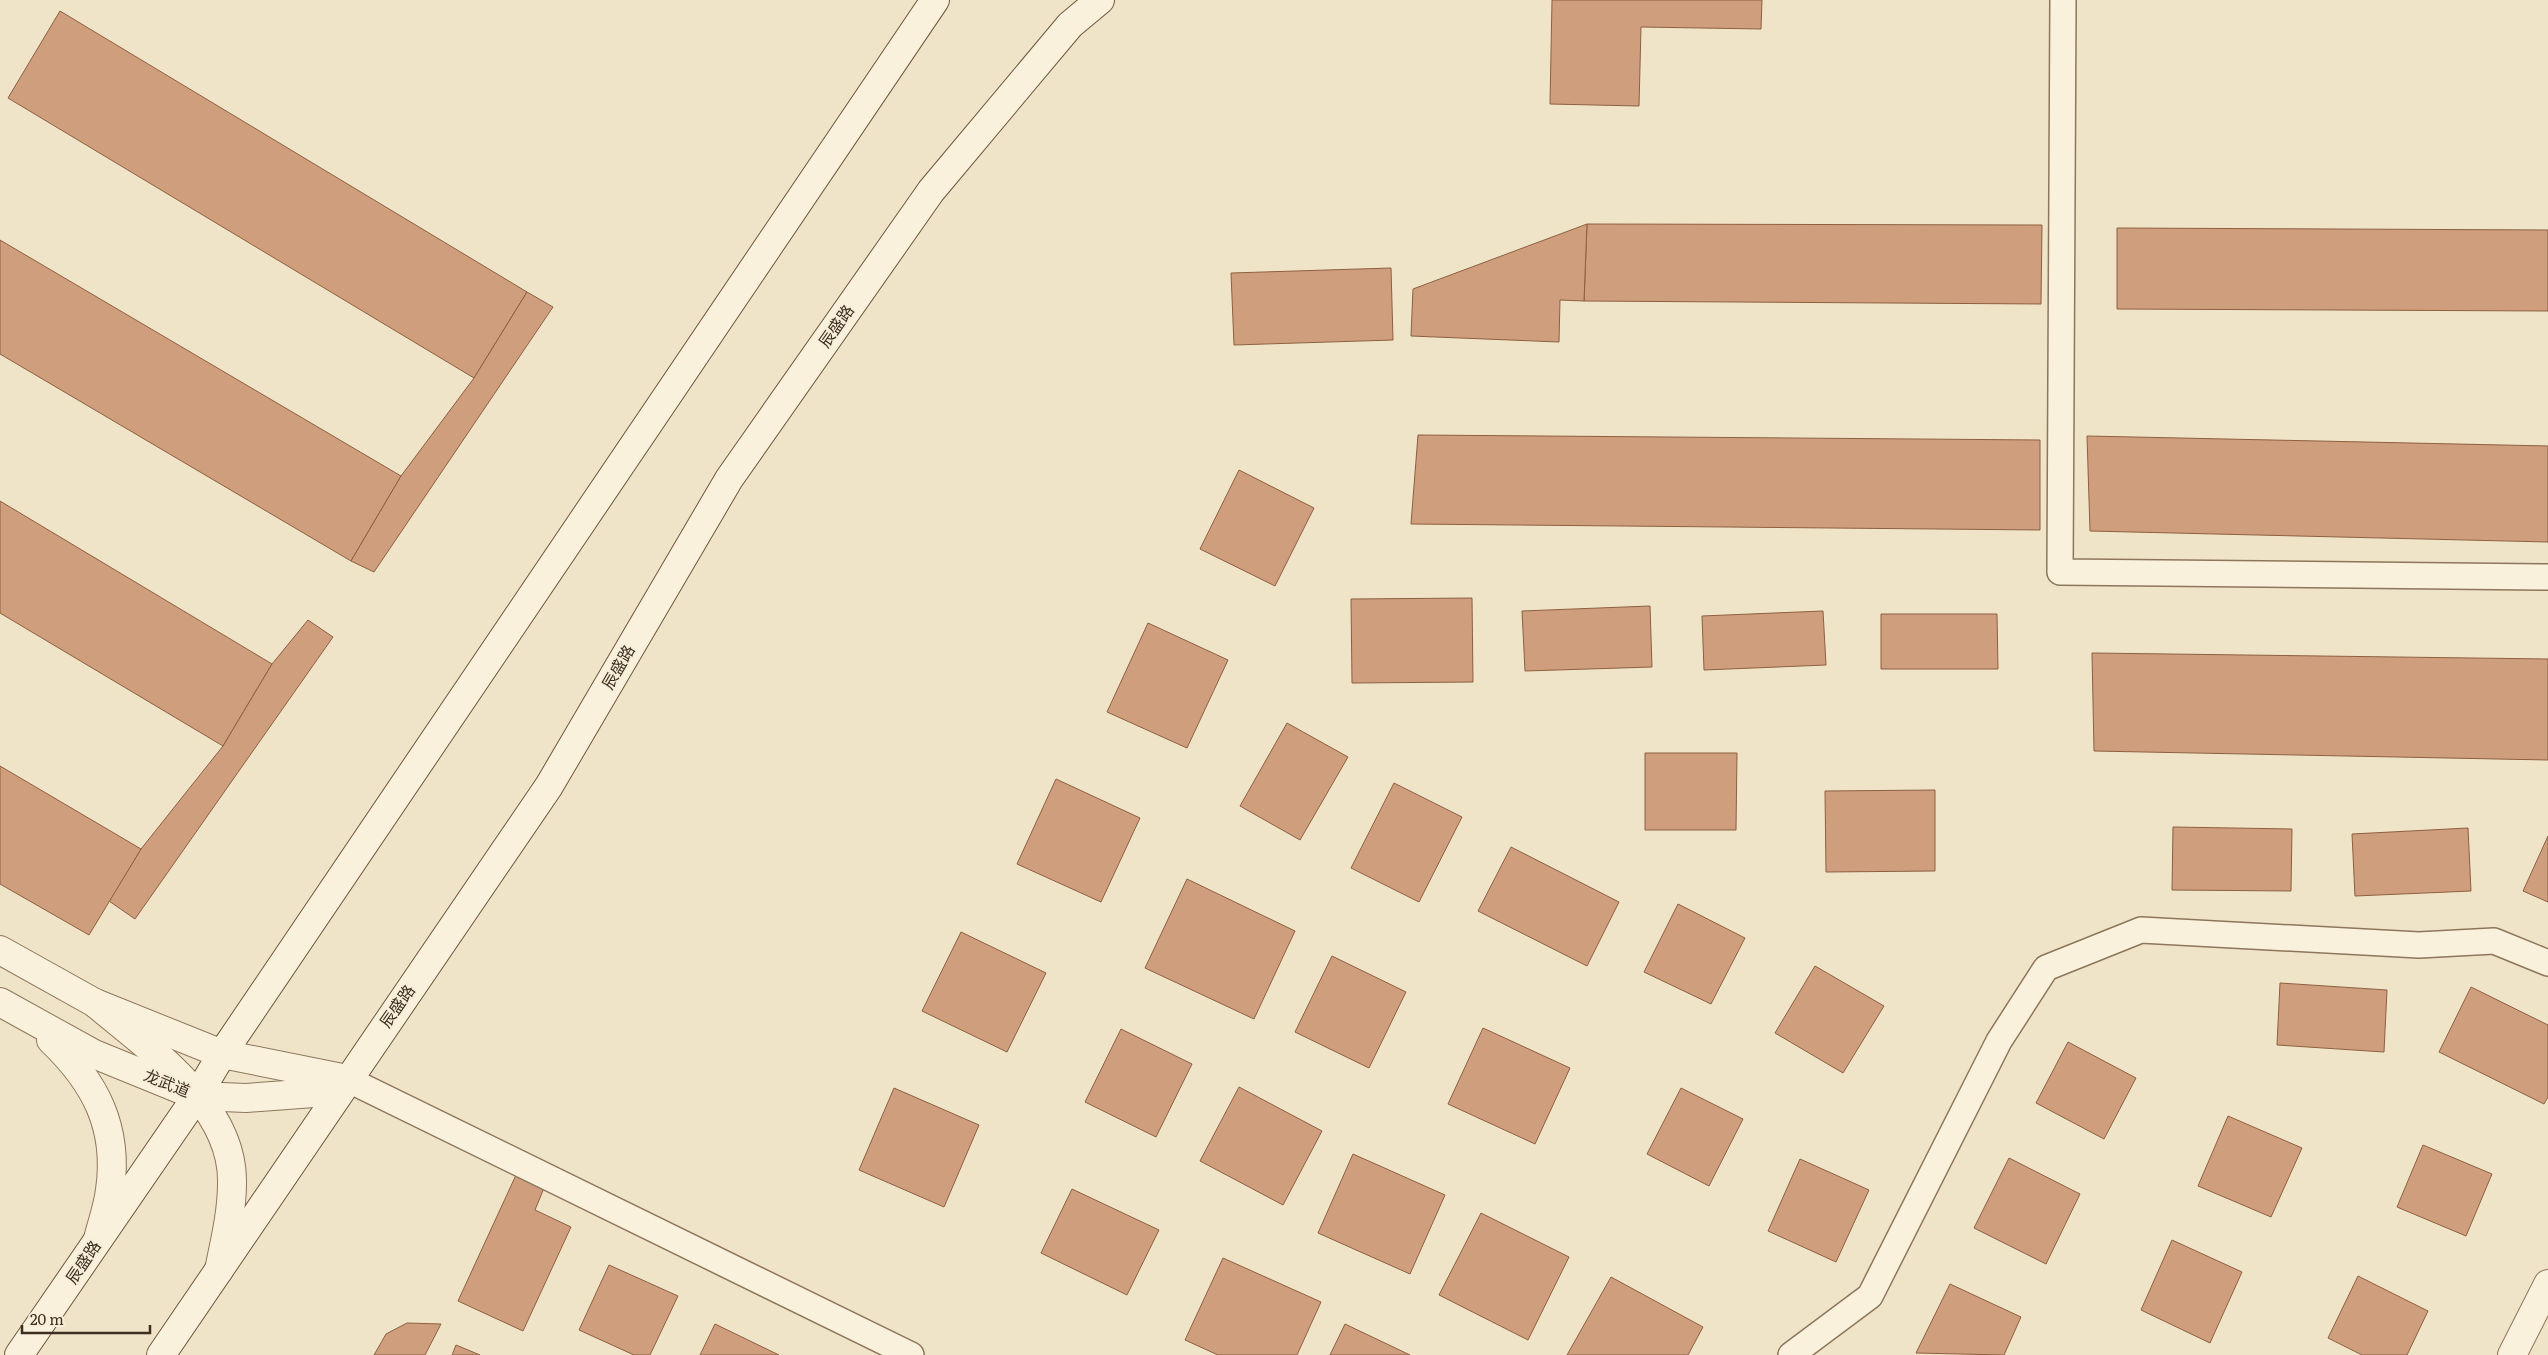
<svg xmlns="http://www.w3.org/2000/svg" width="2548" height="1355" viewBox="0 0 2548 1355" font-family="Literata,'Noto Sans SC',serif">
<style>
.building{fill:#cf9f7d;stroke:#8d5f41}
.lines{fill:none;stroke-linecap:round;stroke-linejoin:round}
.service-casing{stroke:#8d765c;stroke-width:28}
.minor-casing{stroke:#8d765c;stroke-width:30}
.tertiary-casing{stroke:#8d765c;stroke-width:30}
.secondary-casing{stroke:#6f573f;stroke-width:30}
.service{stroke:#faf1dc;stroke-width:25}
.minor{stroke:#faf1dc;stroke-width:28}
.tertiary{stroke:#faf1dc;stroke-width:28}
.secondary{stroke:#faf1dc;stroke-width:28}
.labels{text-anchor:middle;stroke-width:4;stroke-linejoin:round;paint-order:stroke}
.street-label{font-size:16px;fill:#3d2e20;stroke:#f7eed8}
</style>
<rect width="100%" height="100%" fill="#f0e4c8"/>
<g class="building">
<path d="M1552,0h210l-1,29 -120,-2 -2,79 -89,-2z"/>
<path d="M60,11l467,281 -53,86 -466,-280z"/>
<path d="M1587,224l455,1 -1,79 -457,-3z"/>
<path d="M1587,224l-3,77 -24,-1 -1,42 -148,-6 2,-47z"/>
<path d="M2117,228l431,2v81l-431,-2z"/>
<path d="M0,240l401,236 -50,85 -351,-207z"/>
<path d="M1391,268l2,72 -159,5 -3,-72z"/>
<path d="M527,292l26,15 -179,265 -23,-11 50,-85 73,-98z"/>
<path d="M1418,435l622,5v90l-629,-6z"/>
<path d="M2087,436l461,10v96l-458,-11z"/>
<path d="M1239,470l75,38 -39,78 -75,-37z"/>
<path d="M0,501l272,163 -49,82 -223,-133z"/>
<path d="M1472,598l1,84 -121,1 -1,-84z"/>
<path d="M1650,606l2,61 -127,4 -3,-60z"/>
<path d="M1823,611l3,54 -122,5 -2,-54z"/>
<path d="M1881,614h116l1,55h-117z"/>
<path d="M308,620l25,17 -198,282 -26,-18 32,-52 82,-103 49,-82z"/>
<path d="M1148,623l80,37 -41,88 -80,-36z"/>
<path d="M2092,653l456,6v101l-454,-9z"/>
<path d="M1287,723l61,34 -48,83 -60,-34z"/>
<path d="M1645,753h92l-1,77h-91z"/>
<path d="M0,766l141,83 -52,86 -89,-51z"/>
<path d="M1056,779l84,39 -39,84 -84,-38z"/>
<path d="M1394,783l68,34 -43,85 -68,-34z"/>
<path d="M1935,790v81l-109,1 -1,-81z"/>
<path d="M2173,827l119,2 -1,62 -119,-1z"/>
<path d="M2468,828l3,63 -116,5 -3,-62z"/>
<path d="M2548,836v66l-25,-11z"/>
<path d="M1511,847l108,55 -32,64 -109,-55z"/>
<path d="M1187,879l108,52 -41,88 -109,-51z"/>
<path d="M1678,904l67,34 -34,66 -67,-32z"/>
<path d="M961,932l85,41 -39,79 -85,-41z"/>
<path d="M1332,956l74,36 -37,76 -74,-36z"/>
<path d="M1815,966l69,40 -41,67 -68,-40z"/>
<path d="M2280,983l107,7 -3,62 -107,-7z"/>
<path d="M2471,987l77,38v72l-4,7 -105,-52z"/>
<path d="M1483,1028l87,40 -35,76 -87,-40z"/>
<path d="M1121,1029l71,35 -36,73 -71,-35z"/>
<path d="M2068,1042l68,36 -32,61 -68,-36z"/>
<path d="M1239,1087l83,44 -39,74 -83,-44z"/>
<path d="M894,1088l85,37 -35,82 -85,-37z"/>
<path d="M1681,1088l62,31 -34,67 -62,-32z"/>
<path d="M2228,1116l74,32 -31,69 -73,-31z"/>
<path d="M2423,1145l69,29 -26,62 -69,-29z"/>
<path d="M1353,1154l92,41 -35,79 -92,-41z"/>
<path d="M2009,1158l71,36 -34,70 -72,-36z"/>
<path d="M1800,1159l69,31 -33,72 -68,-31z"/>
<path d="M516,1175l28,13 -9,22 36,17 -48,104 -65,-30z"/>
<path d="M1072,1189l87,41 -32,65 -86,-42z"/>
<path d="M1481,1213l88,44 -41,83 -89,-45z"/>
<path d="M2172,1240l70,32 -32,71 -69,-33z"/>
<path d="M1223,1258l98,44 -24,53h-79l-33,-15z"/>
<path d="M609,1265l69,31 -28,59h-16l-55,-25z"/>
<path d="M2358,1276l70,35 -21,44h-45l-34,-17z"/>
<path d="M1611,1277l92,50 -15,28h-121z"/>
<path d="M1950,1284l71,33 -17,38 -88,-2z"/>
<path d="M407,1323l34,1 -16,31h-51l12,-21z"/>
<path d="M715,1324l64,31h-79z"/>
<path d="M1345,1324l65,31h-80z"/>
<path d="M456,1345l24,10h-28z"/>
</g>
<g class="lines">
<g class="service-casing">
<g id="service">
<path d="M2063,0l-3,572 488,5"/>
<path d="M347,1079l564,276"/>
<path d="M1791,1355l79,-59 129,-255 47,-73 95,-38 278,15 75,-4 54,22"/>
</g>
</g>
<g class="minor-casing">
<g id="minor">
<path d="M0,950l95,53 127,51 125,25"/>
<path d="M0,1002l94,52 103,42 49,2 68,-5 33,-14"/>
<path d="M51,1040c44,42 68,87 59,150 -2,17 -8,33 -12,49"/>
</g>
</g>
<g class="tertiary-casing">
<g id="tertiary">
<path d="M95,1003c53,45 139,102 137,180 0,29 -7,58 -13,87"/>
<path d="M2512,1355l36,-71"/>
</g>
</g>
<g class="secondary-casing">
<g id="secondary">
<path d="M19,1355l178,-259 25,-42 713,-1054"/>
<path d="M161,1355l388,-569 180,-307 202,-288 139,-166 30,-25"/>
</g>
</g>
<use href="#service" class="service"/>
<use href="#minor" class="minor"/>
<use href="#tertiary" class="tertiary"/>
<use href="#secondary" class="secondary"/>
</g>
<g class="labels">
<g class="street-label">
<text transform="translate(836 326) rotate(-55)" y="6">辰盛路</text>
<text transform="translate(618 667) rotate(-60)" y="6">辰盛路</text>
<text transform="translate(397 1006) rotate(-55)" y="6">辰盛路</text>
<text transform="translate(167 1083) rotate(22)" y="6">龙武道</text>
<text transform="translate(83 1262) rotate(-56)" y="6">辰盛路</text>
</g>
</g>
<path d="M22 1325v8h128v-8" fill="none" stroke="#3d2e20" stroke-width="2.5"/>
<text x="30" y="1325" font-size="15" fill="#3d2e20" stroke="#f7eed8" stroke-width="4" paint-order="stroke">20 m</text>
</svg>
